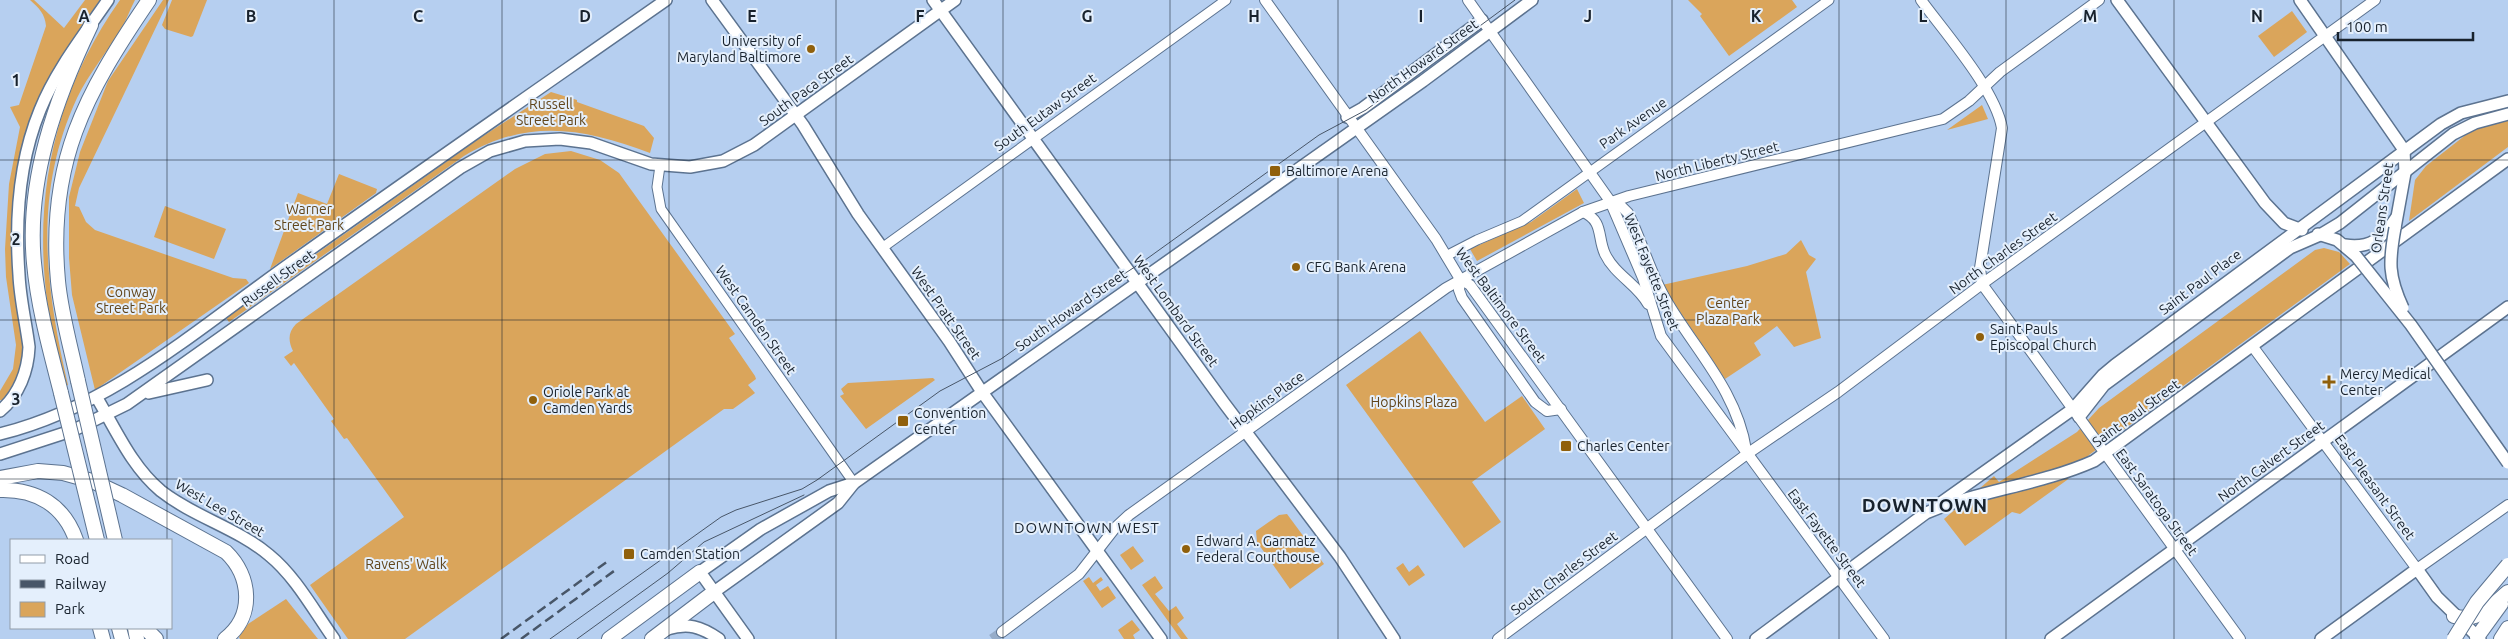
<svg xmlns="http://www.w3.org/2000/svg" width="2508" height="639" viewBox="0 0 2508 639" font-family="Ubuntu,sans-serif">
<style>
.green{fill:#daa55b}
.lines{fill:none;stroke-linecap:round;stroke-linejoin:round}
.secondary-tunnel{stroke:#96acc9;stroke-width:10;stroke-dasharray:10 5;stroke-linecap:butt}
.tertiary-casing{stroke:#5c7390;stroke-width:11}
.secondary-casing{stroke:#5c7390;stroke-width:12}
.primary-casing{stroke:#5c7390;stroke-width:14}
.motorway-casing{stroke:#5c7390;stroke-width:16}
.tertiary{stroke:#fff;stroke-width:9}
.secondary{stroke:#fff;stroke-width:10}
.primary{stroke:#fff;stroke-width:11}
.motorway{stroke:#fff;stroke-width:14}
.tram{stroke:#485668;stroke-width:1}
.rail{stroke:#485668;stroke-width:2.5;stroke-dasharray:10 5;stroke-linecap:butt}
.primary-bridge-casing{stroke:#5c7390;stroke-width:14;stroke-linecap:butt}
.motorway-bridge-casing{stroke:#5c7390;stroke-width:16;stroke-linecap:butt}
.primary-bridge{stroke:#fff;stroke-width:11}
.motorway-bridge{stroke:#fff;stroke-width:14}
.grid{fill:none;stroke:#18222d;stroke-width:1;stroke-opacity:0.55}
.poi-dot{fill:#90600c;stroke:#e4effc;stroke-width:2}
.labels{text-anchor:middle;stroke-width:4;stroke-linejoin:round;paint-order:stroke}
.poi-label{font-size:14px;fill:#18222d;stroke:#e4effc;text-anchor:start}
.street-label{font-size:14px;fill:#18222d;stroke:#e4effc}
.park-label{font-size:14px;fill:#61451b;stroke:#e4effc}
.neighbourhood-label{font-size:15px;letter-spacing:1px;fill:#18222d;stroke:#e4effc}
.district-label{font-size:19px;font-weight:bold;letter-spacing:1px;fill:#18222d;stroke:#e4effc}
.grid-label{font-size:16px;text-anchor:middle;font-weight:bold;fill:#18222d;stroke:#e4effc;stroke-width:4;stroke-linejoin:round;paint-order:stroke}
</style>
<rect width="100%" height="100%" fill="#b6cff0"/>
<g class="green">
<path d="M30,0h4l30,28 21,-28h15l-37,54 -22,38 -13,37 -10,43 5,184 -5,20 -15,25 -3,-1v-9l13,-22 3,-24 -10,-68 -1,-28 4,-65 11,-57 -10,-20 9,-2 27,-79c-1,-12 -7,-18 -16,-26z"/>
<path d="M120,0h15c-5,9 -8,19 -13,27 -14,24 -33,46 -45,71 -44,95 -32,188 -9,287l-2,1c-7,-26 -14,-52 -18,-78 -16,-112 7,-216 72,-308z"/>
<path d="M163,0h6l-90,188 -4,18 4,1 7,15 9,8 138,48 13,1 3,4 -154,107 -23,-95 -3,-37v-61l11,-45 28,-71z"/>
<path d="M172,0h35l-14,36 -2,1 -26,-8 -3,-4z"/>
<path d="M1688,0h104l5,7 -68,49 -29,-40 2,-2z"/>
<path d="M2292,11l15,21 -33,25 -16,-21z"/>
<path d="M551,92l26,8v2l67,24 10,12 -4,15c-66,-25 -123,-35 -186,3l-235,166 -3,-4 251,-178z"/>
<path d="M1982,105l6,14 -41,11z"/>
<path d="M2508,120v27l-99,74 6,-41 11,-14 46,-36 12,-5z"/>
<path d="M571,151l29,9 19,13 116,161 -6,4 26,38 1,3 -8,6 7,8 -22,16h-9l-319,230h-57l-38,-54 94,-68 -57,-79 -3,1 -13,-18 3,-2 -40,-56 -3,3 -7,-9 9,-6c-5,-10 -5,-19 3,-27l219,-155 30,-15z"/>
<path d="M339,174l38,15 -1,4 -106,76 28,-76 29,11z"/>
<path d="M1577,189l7,14 -107,58 -7,-12 61,-27z"/>
<path d="M165,206l61,23 -12,30 -60,-22z"/>
<path d="M1801,240l8,15 7,4 -10,13 15,66 -27,9 -17,-21 -23,17 7,12 -36,24 -63,-94 85,-19 39,-12z"/>
<path d="M2324,248l15,4 11,12 -261,191 -22,25 -47,34 -8,-2 -47,34 -21,-27 50,-43 5,6 78,-50 22,-24 216,-158z"/>
<path d="M1420,331l65,91 37,-26 23,33 -73,53 29,40 -37,26 -118,-163z"/>
<path d="M933,378l2,2 -69,49 -26,-33 4,-2 -3,-5 7,-6z"/>
<path d="M1287,514l37,50 -34,25 -33,-47 -1,-11 23,-16z"/>
<path d="M1133,546l11,15 -13,9 -11,-15z"/>
<path d="M1403,563l6,9 9,-7 7,10 -16,11 -13,-18z"/>
<path d="M1155,576l8,12 -8,6 14,17 7,-5 8,12 -7,6 11,15h-7l-39,-54z"/>
<path d="M1089,577l4,6 8,-6 2,3 -7,5 4,6 8,-5 8,12 -14,10 -19,-27z"/>
<path d="M286,599l32,40h-78l-1,-2 9,-13z"/>
<path d="M1132,620l8,10 -7,5 2,4h-11l-6,-9z"/>
</g>
<g class="lines">
<path class="secondary-tunnel" d="M992,639l10,-7"/>
<g class="tertiary-casing">
<g id="tertiary">
<path d="M660,166l-3,21 4,22 193,274"/>
<path d="M882,248l344,-248"/>
<path d="M1446,256l31,-16 45,-19 307,-221"/>
</g>
</g>
<g class="secondary-casing">
<g id="secondary">
<path d="M1265,0l171,239 24,40 10,6 257,354"/>
<path d="M1468,0l142,201 33,77 18,58 223,303"/>
<path d="M1921,0c24,33 74,89 81,128l-22,140 2,16 258,355"/>
<path d="M1610,201l11,5 7,7c14,28 22,60 38,87 29,50 71,91 80,150"/>
<path d="M1583,212c21,9 14,25 22,42 10,21 33,31 43,50"/>
<path d="M1460,279l-1,11 3,8 73,104 12,9 14,-2"/>
<path d="M2253,347l164,222 91,-64"/>
<path d="M1002,632l77,-58 36,-46 14,-13 317,-227 137,-76 46,-16 314,-77 26,-18 31,-29 99,-72"/>
<path d="M1498,639l249,-185 91,-62 144,-108 393,-284"/>
</g>
</g>
<g class="primary-casing">
<g id="primary">
<path d="M712,0l91,125 55,89 91,127 33,51 179,247"/>
<path d="M933,0l291,403 116,154 54,82"/>
<path d="M2117,0l148,203 19,20 18,7"/>
<path d="M2300,0l104,150 1,23 -10,55"/>
<path d="M1347,117l16,-9 119,-88"/>
<path d="M2318,234l19,6 19,16"/>
<path d="M2345,245c25,4 38,-7 51,-27"/>
<path d="M149,393l58,-13"/>
<path d="M97,398c19,32 35,69 64,93 33,26 76,37 108,64 27,22 45,56 65,84"/>
<path d="M0,411c19,-16 28,-40 29,-64 -3,-24 -9,-48 -10,-72 -4,-55 0,-114 21,-165 16,-40 44,-75 68,-110"/>
<path d="M2079,417l25,-32 186,-137 30,-13 20,-12 113,-89 22,-11 33,-9"/>
<path d="M0,434c116,-29 203,-110 298,-176 122,-87 245,-172 368,-258"/>
<path d="M0,454l74,-24 53,-26 333,-236 30,-17 35,-10 35,-2 31,4 60,21 39,3 33,-6 31,-16 201,-145"/>
<path d="M1942,502l131,-93 30,-34 12,-10 326,-241 20,-11 47,-12"/>
<path d="M714,592l124,-89 16,-20 569,-402 109,-81"/>
<path d="M667,629c21,-6 33,-3 52,10"/>
<path d="M748,639l-48,-67 61,-43 68,-38 25,-8"/>
<path d="M1756,639l170,-126c54,-23 114,-28 168,-52l414,-302"/>
<path d="M2051,639l457,-332"/>
<path d="M2321,639l96,-70 20,28 43,42"/>
</g>
</g>
<g class="motorway-casing">
<g id="motorway">
<path d="M78,381c-7,-33 -17,-67 -20,-100 -11,-118 27,-187 91,-281"/>
<path d="M61,393c-11,-43 -23,-86 -27,-130 -8,-83 22,-165 57,-238"/>
<path d="M0,478l38,-7 25,2 29,8 30,14 104,57c25,24 29,64 -1,87"/>
<path d="M0,490c36,-1 64,15 76,50"/>
<path d="M2454,616c22,8 38,-11 54,-24"/>
<path d="M100,628l3,11"/>
<path d="M119,628l3,11"/>
<path d="M135,628l2,11"/>
<path d="M145,628l11,11"/>
<path d="M2477,637l24,-33"/>
<path d="M609,639l91,-67"/>
<path d="M652,639l62,-47"/>
<path d="M2501,639l7,-11"/>
</g>
</g>
<use href="#tertiary" class="tertiary"/>
<use href="#secondary" class="secondary"/>
<use href="#primary" class="primary"/>
<use href="#motorway" class="motorway"/>
<g class="tram">
<path d="M550,639l171,-122 15,-7 66,-21 15,-9 123,-89 61,-32 98,-69 42,-27 178,-128 47,-25 149,-110"/>
<path d="M577,639l91,-66 36,-31 100,-47"/>
</g>
<g class="rail">
<path d="M501,639l107,-78"/>
<path d="M521,639l93,-68"/>
</g>
<g class="primary-bridge-casing">
<g id="primary-bridge">
<path d="M2395,228c-6,33 -7,48 8,80"/>
<path d="M2356,256l55,69 97,138"/>
</g>
</g>
<g class="motorway-bridge-casing">
<g id="motorway-bridge">
<path d="M78,381l37,159"/>
<path d="M61,393l36,147"/>
<path d="M2454,639l23,-37 31,-37"/>
</g>
</g>
<use href="#primary-bridge" class="primary-bridge"/>
<use href="#motorway-bridge" class="motorway-bridge"/>
</g>
<path class="grid" d="M167,0v540M334,0v639M502,0v639M669,0v639M836,0v639M1003,0v639M1170,0v639M1338,0v639M1505,0v639M1672,0v639M1839,0v639M2006,0v639M2174,0v639M2341,0v639M0,160h2508M0,320h2508M0,479h2508M167,628v11"/>
<g class="poi-dot">
<circle cx="811" cy="49" r="5"/>
<rect x="1269" y="165" width="12" height="12" rx="2.5"/>
<circle cx="1296" cy="267" r="5"/>
<circle cx="1980" cy="337" r="5"/>
<path d="M2326.5 374.5h5v5h5v5h-5v5h-5v-5h-5v-5h5z"/>
<circle cx="533" cy="400" r="5"/>
<rect x="897" y="415" width="12" height="12" rx="2.5"/>
<rect x="1560" y="440" width="12" height="12" rx="2.5"/>
<circle cx="1186" cy="549" r="5"/>
<rect x="623" y="548" width="12" height="12" rx="2.5"/>
</g>
<g class="labels">
<g class="poi-label">
<text x="801" y="46" text-anchor="end">University of<tspan x="801" dy="16">Maryland Baltimore</tspan></text>
<text x="1286" y="176">Baltimore Arena</text>
<text x="1306" y="272">CFG Bank Arena</text>
<text x="1990" y="334">Saint Pauls<tspan x="1990" dy="16">Episcopal Church</tspan></text>
<text x="2340" y="379">Mercy Medical<tspan x="2340" dy="16">Center</tspan></text>
<text x="543" y="397">Oriole Park at<tspan x="543" dy="16">Camden Yards</tspan></text>
<text x="914" y="418">Convention<tspan x="914" dy="16">Center</tspan></text>
<text x="1577" y="451">Charles Center</text>
<text x="1196" y="546">Edward A. Garmatz<tspan x="1196" dy="16">Federal Courthouse</tspan></text>
<text x="640" y="559">Camden Station</text>
</g>
<g class="street-label">
<text transform="translate(1423 61) rotate(-36)" y="5">North Howard Street</text>
<text transform="translate(806 90) rotate(-36)" y="5">South Paca Street</text>
<text transform="translate(1045 112) rotate(-36)" y="5">South Eutaw Street</text>
<text transform="translate(1633 123) rotate(-35)" y="5">Park Avenue</text>
<text transform="translate(1717 161) rotate(-14)" y="5">North Liberty Street</text>
<text transform="translate(2382 208) rotate(-82)" y="5">Orleans Street</text>
<text transform="translate(2003 253) rotate(-36)" y="5">North Charles Street</text>
<text transform="translate(1652 272) rotate(68)" y="5">West Fayette Street</text>
<text transform="translate(278 278) rotate(-36)" y="5">Russell Street</text>
<text transform="translate(2200 282) rotate(-37)" y="5">Saint Paul Place</text>
<text transform="translate(1501 305) rotate(53)" y="5">West Baltimore Street</text>
<text transform="translate(1071 310) rotate(-35)" y="5">South Howard Street</text>
<text transform="translate(1176 311) rotate(54)" y="5">West Lombard Street</text>
<text transform="translate(946 313) rotate(55)" y="5">West Pratt Street</text>
<text transform="translate(756 320) rotate(55)" y="5">West Camden Street</text>
<text transform="translate(1267 400) rotate(-36)" y="5">Hopkins Place</text>
<text transform="translate(2136 413) rotate(-36)" y="5">Saint Paul Street</text>
<text transform="translate(2271 461) rotate(-36)" y="5">North Calvert Street</text>
<text transform="translate(2375 487) rotate(54)" y="5">East Pleasant Street</text>
<text transform="translate(2157 502) rotate(54)" y="5">East Saratoga Street</text>
<text transform="translate(220 508) rotate(30)" y="5">West Lee Street</text>
<text transform="translate(1827 538) rotate(53)" y="5">East Fayette Street</text>
<text transform="translate(1564 573) rotate(-37)" y="5">South Charles Street</text>
</g>
<g class="park-label">
<text x="551" y="109">Russell<tspan x="551" dy="16">Street Park</tspan></text>
<text x="309" y="214">Warner<tspan x="309" dy="16">Street Park</tspan></text>
<text x="131" y="297">Conway<tspan x="131" dy="16">Street Park</tspan></text>
<text x="1728" y="308">Center<tspan x="1728" dy="16">Plaza Park</tspan></text>
<text x="1414" y="407">Hopkins Plaza</text>
<text x="406" y="569">Ravens' Walk</text>
</g>
<g class="neighbourhood-label">
<text x="1087" y="533">DOWNTOWN WEST</text>
</g>
<g class="district-label">
<text x="1925" y="512">DOWNTOWN</text>
</g>
</g>
<g class="grid-label">
<text x="84" y="22">A</text>
<text x="251" y="22">B</text>
<text x="418" y="22">C</text>
<text x="585" y="22">D</text>
<text x="752" y="22">E</text>
<text x="920" y="22">F</text>
<text x="1087" y="22">G</text>
<text x="1254" y="22">H</text>
<text x="1421" y="22">I</text>
<text x="1588" y="22">J</text>
<text x="1756" y="22">K</text>
<text x="1923" y="22">L</text>
<text x="2090" y="22">M</text>
<text x="2257" y="22">N</text>
<text x="16" y="86">1</text>
<text x="16" y="245">2</text>
<text x="16" y="405">3</text>
</g>
<rect x="10" y="539" width="162" height="90" fill="#e4effc" stroke="#929da9"/>
<rect x="20" y="555" width="25" height="8" fill="#ffffff" stroke="#929da9"/>
<text x="55" y="564" font-size="15" fill="#18222d">Road</text>
<rect x="20" y="580" width="25" height="8" fill="#485668" stroke="#929da9"/>
<text x="55" y="589" font-size="15" fill="#18222d">Railway</text>
<rect x="20" y="602" width="25" height="15" fill="#daa55b" stroke="#929da9"/>
<text x="55" y="614" font-size="15" fill="#18222d">Park</text>
<path d="M2338 32v8h135v-8" fill="none" stroke="#18222d" stroke-width="2.5"/>
<text x="2346" y="32" font-size="15" fill="#18222d" stroke="#e4effc" stroke-width="4" paint-order="stroke">100 m</text>
</svg>
